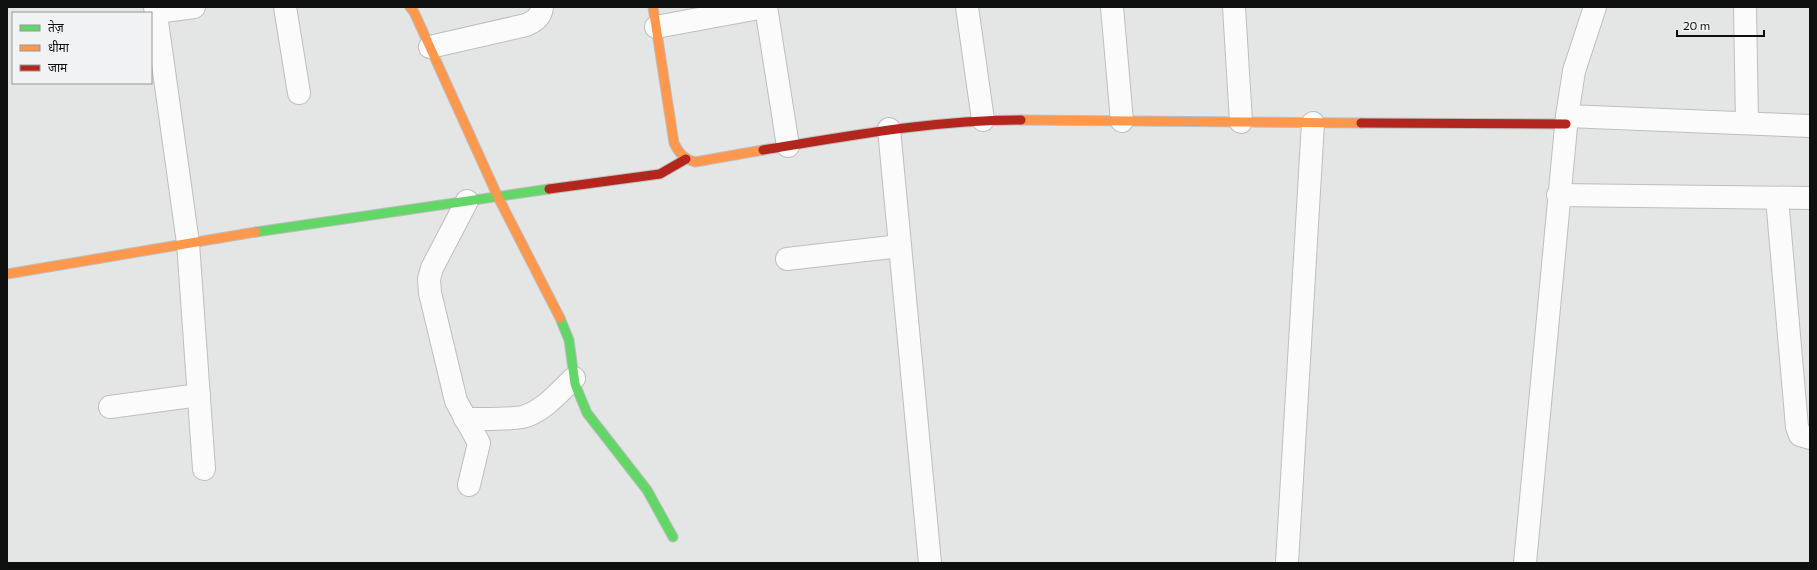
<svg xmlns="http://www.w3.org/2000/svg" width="1817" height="570" viewBox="0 0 1817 570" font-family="Commissioner,'Noto Sans Devanagari',sans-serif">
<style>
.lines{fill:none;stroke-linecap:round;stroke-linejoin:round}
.street-casing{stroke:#bebebf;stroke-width:24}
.fast-casing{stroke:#bebebf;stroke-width:11}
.slow-casing{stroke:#bebebf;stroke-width:11}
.jam-casing{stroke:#bebebf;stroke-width:11}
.street{stroke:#fbfbfb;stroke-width:22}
.fast{stroke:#63d668;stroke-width:9}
.slow{stroke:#ff974d;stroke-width:9}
.jam{stroke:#b3261e;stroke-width:9}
</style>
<rect width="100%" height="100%" fill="#e4e5e5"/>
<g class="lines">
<g class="street-casing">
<g id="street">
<path d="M155,7l33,236 16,226"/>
<path d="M285,7l14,86"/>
<path d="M766,7l22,139"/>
<path d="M967,7l16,113"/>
<path d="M1112,7l10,114"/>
<path d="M1234,7l7,115"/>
<path d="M1745,7l2,116"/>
<path d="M156,12l38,-5"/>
<path d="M656,27l108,-20"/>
<path d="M430,47l96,-22c9,-4 15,-8 16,-18"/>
<path d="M1567,116l243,10"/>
<path d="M889,129l41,434"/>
<path d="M1558,195l252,3"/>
<path d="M1777,198l20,229 3,8 10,3"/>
<path d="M467,201l-35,67 -3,11 1,14 26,108 23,42 -10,42"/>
<path d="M787,259l113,-13"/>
<path d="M110,407l89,-12"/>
<path d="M465,419c19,0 39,1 57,-2 20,-4 38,-26 52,-39"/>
<path d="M1287,563l26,-440"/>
<path d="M1525,563l42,-447 7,-45 21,-64"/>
</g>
</g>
<g class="fast-casing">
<g id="fast">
<path d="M256,232l293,-43"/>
<path d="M560,318l9,22 6,44 12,29 60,77 26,47"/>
</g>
</g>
<g class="slow-casing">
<g id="slow">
<path d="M410,7l4,5 84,185 62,121"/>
<path d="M653,7l21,136c5,10 10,16 21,19l68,-12"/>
<path d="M1021,120l340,3"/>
<path d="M7,274l249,-42"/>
</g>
</g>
<g class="jam-casing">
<g id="jam">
<path d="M1361,123l205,1"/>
<path d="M763,150c86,-14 171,-30 258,-30"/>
<path d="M549,189l111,-15 26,-15"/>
</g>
</g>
<use href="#street" class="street"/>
<use href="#fast" class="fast"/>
<use href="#slow" class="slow"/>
<use href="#jam" class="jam"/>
</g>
<rect width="1817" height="570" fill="none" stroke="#0e0f0f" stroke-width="16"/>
<rect x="12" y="12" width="140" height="72" fill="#f0f2f3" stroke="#969798"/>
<rect x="20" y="25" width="20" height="6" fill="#63d668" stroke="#969798"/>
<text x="48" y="32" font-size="12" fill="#0e0f0f">तेज़</text>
<rect x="20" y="45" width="20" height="6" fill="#ff974d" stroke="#969798"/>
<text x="48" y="52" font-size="12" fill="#0e0f0f">धीमा</text>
<rect x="20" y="65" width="20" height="6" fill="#b3261e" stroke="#969798"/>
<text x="48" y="72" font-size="12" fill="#0e0f0f">जाम</text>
<path d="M1677 30v6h87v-6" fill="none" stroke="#0e0f0f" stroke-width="2"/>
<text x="1683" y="30" font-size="12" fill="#0e0f0f" stroke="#f0f2f3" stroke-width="3" paint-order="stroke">20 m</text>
</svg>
